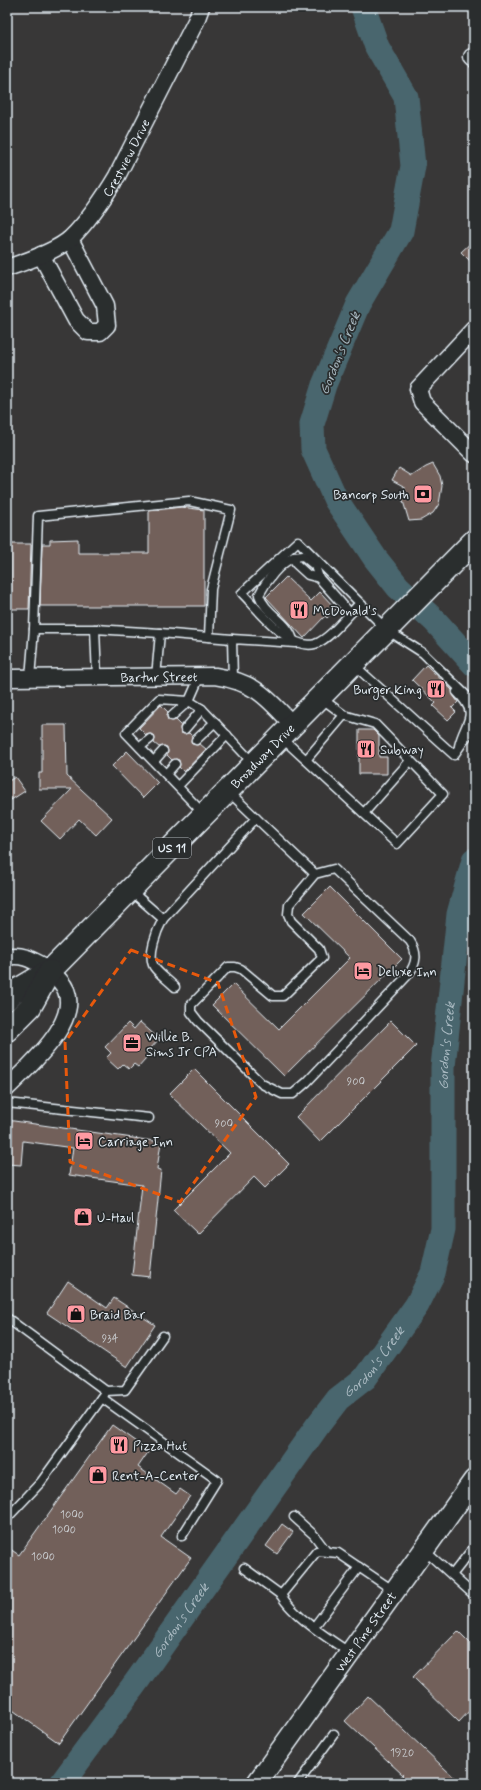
<svg xmlns="http://www.w3.org/2000/svg" width="481" height="1790" viewBox="0 0 481 1790" font-family="Mynerve,sans-serif">
<style>
.lines{fill:none;stroke-linecap:round;stroke-linejoin:round}
.river{stroke:#4a666e;stroke-width:25}
.building{fill:#72615a;stroke:#e8f1f8}
.service-casing{stroke:#e8f1f8;stroke-width:11}
.minor-casing{stroke:#e8f1f8;stroke-width:19}
.tertiary-casing{stroke:#e8f1f8;stroke-width:23}
.primary-casing{stroke:#e8f1f8;stroke-width:25}
.service{stroke:#2a2d2e;stroke-width:8}
.minor{stroke:#2a2d2e;stroke-width:16}
.tertiary{stroke:#2a2d2e;stroke-width:20}
.primary{stroke:#2a2d2e;stroke-width:22}
.marked{fill:none;stroke:#e8590c;stroke-width:3;stroke-dasharray:8 5;stroke-linejoin:round}
.labels{text-anchor:middle;stroke-width:3.5;stroke-linejoin:round;paint-order:stroke}
.number-label{font-size:11px;fill:#cacdd0}
.shield{fill:#2a2d2e;stroke:#afb6bb;stroke-width:1}
.shield-label{font-size:12px;font-weight:bold;fill:#e8f1f8}
.street-label{font-size:13px;fill:#e8f1f8;stroke:#2a2d2e}
.poi-label{font-size:13px;fill:#e8f1f8;stroke:#2a2d2e;text-anchor:start}
.water-label{font-size:14px;font-style:italic;fill:#a9b9c1;stroke:#2a2d2e}
</style>
<rect width="100%" height="100%" fill="#383737"/>
<filter id="ink" filterUnits="userSpaceOnUse"><feTurbulence type="fractalNoise" baseFrequency=".025" numOctaves="2"/><feDisplacementMap in="SourceGraphic" scale="8" xChannelSelector="R" yChannelSelector="G"/><feConvolveMatrix kernelMatrix="1 2 1 2 8 2 1 2 1" color-interpolation-filters="sRGB"/></filter>
<g filter="url(#ink)">
<g class="lines">
<g class="river">
<path d="M363,7l14,40 29,50 7,69 -12,65 -43,73 -34,81 -12,39 1,25 23,51 39,58 23,29 37,34 39,43"/>
<path id="s1" d="M62,1783l75,-102 181,-256 20,-26 27,-21 52,-73 16,-32 10,-44v-162l16,-153 15,-54"/>
</g>
</g>
<g class="building">
<path d="M474,240v25l-13,-13z"/>
<path d="M433,464l7,12 2,10 -3,18 -6,9 -12,7 -12,1 -6,-20 2,-14 -13,-7 7,-12 13,8 14,-9z"/>
<path d="M181,507l23,3v96h-164l2,-62h8v-4l28,-1v14h71v-42z"/>
<path d="M10,544h21l-2,65h-18z"/>
<path d="M286,577l25,24 9,-9 16,17 -9,9 -2,-2 -21,22 -38,-41z"/>
<path d="M426,665l26,25 1,5 5,7 -6,6 4,4 -8,8 -15,-14 3,-3 -24,-23z"/>
<path d="M161,705l7,7 -1,5 1,3 5,1 3,-1 5,5 -1,3 1,5 3,1 5,-1 3,3 -1,5 1,3 5,1 3,-1 6,5 -22,23 -5,-5 1,-2 -1,-5 -3,-1 -4,1 -5,-5 1,-3 -1,-5 -3,-1 -5,1 -5,-4 1,-4 -1,-4 -4,-1 -4,1 -7,-7z"/>
<path d="M42,725h24l1,51 45,42 -16,17 -17,-16 -19,20 -19,-18 31,-32h-33v-16h3z"/>
<path d="M359,730h14l6,6v21h8v17h-28z"/>
<path d="M127,751l31,32 -15,15 -31,-32z"/>
<path d="M15,777l10,14 -14,9 -4,-6v-12z"/>
<path d="M330,887l72,72 -118,117 -72,-71 21,-21 46,45 71,-71 -46,-45z"/>
<path d="M391,1021l25,25 -96,96 -24,-25z"/>
<path d="M140,1022l19,17 -8,9 2,2 -15,17 -4,-3 -5,5 -6,-5 -5,5 -12,-11 5,-5 -6,-6 23,-24 6,6z"/>
<path d="M194,1069l95,95 -24,24 -11,-11 -56,57 -25,-24 57,-57 -61,-59z"/>
<path d="M7,1120l154,22 -4,27 4,1 -11,107 -18,-2 10,-90 -73,-10 4,-27 -50,-7 -2,24 -14,-1z"/>
<path d="M68,1281l39,27 7,-10 41,27 -28,42 -80,-54z"/>
<path d="M112,1425l37,26 -11,16 38,27 4,-5 10,7 -29,41 30,21 -132,185 -52,-37v-159l12,8z"/>
<path d="M282,1524l11,8 -16,22 -11,-8z"/>
<path d="M458,1631l16,16v59l-15,16 -46,-45z"/>
<path d="M368,1696l92,87h-66l9,-8 -58,-54z"/>
</g>
<g class="lines">
<g class="service-casing">
<g id="service">
<path d="M294,557l9,-1 12,10 4,12"/>
<path d="M360,603c-11,11 -30,36 -45,41 -26,7 -57,-35 -73,-51l56,-52 89,89 36,23 51,50"/>
<path d="M34,629l4,-113 151,-15 42,9 -20,79 -2,48"/>
<path d="M95,629l2,48"/>
<path d="M293,640c-5,-19 -28,-26 -34,-45 7,-14 21,-32 35,-38l2,7 12,11 11,3 31,35"/>
<path d="M354,665l100,90 20,-29"/>
<path d="M200,676l-11,25 -30,-2 -33,34 78,81"/>
<path d="M156,677l4,-44 72,6"/>
<path d="M30,678l4,-49h61l65,4"/>
<path d="M233,679l-1,-40 64,4"/>
<path d="M457,692c24,24 8,28 2,54"/>
<path d="M172,716l17,-15 13,8 52,55"/>
<path d="M185,729l17,-20"/>
<path d="M282,738l115,106 46,-50 -68,-70 -31,-9 -23,-17"/>
<path d="M196,740l19,-18"/>
<path d="M140,747l10,-8"/>
<path d="M306,760l38,-45"/>
<path d="M154,761l9,-10"/>
<path d="M166,774l9,-10"/>
<path d="M178,786l49,-51"/>
<path d="M364,813l46,-52"/>
<path d="M256,818l59,56 19,-5 76,72c8,12 7,22 -2,34l-101,107 -14,12h-11l-20,-10 -64,-63 -7,-9v-7l37,-38h7l6,2 32,27h10l39,-38 -3,-9 -28,-28 -3,-7 1,-9 26,-31"/>
<path d="M131,891l32,28"/>
<path d="M175,987c-6,-6 -16,-13 -21,-20 -7,-12 3,-37 9,-48l93,-101 -27,-26"/>
<path d="M7,1103l142,15"/>
<path d="M7,1318l99,73 19,-1 38,-54"/>
<path d="M102,1398l115,82 -35,56"/>
<path d="M294,1517l20,18 12,16"/>
<path d="M7,1518l34,-36 63,-87"/>
<path d="M424,1550l50,45"/>
<path d="M244,1568l37,27"/>
<path d="M452,1575l22,-28"/>
<path d="M314,1627l45,-60"/>
<path d="M350,1653c-21,-14 -57,-37 -69,-58l36,-44 21,2 56,38"/>
<path d="M298,1783l36,-49"/>
</g>
</g>
<g class="minor-casing">
<g id="minor">
<path d="M472,57l2,2"/>
<path d="M41,255l35,65 12,12h12l7,-7 -2,-19 -35,-67"/>
<path id="s2" d="M7,268c18,-6 50,-17 64,-30 18,-18 33,-40 46,-62l79,-155 5,-14"/>
<path d="M474,329l-56,60 4,13 52,52"/>
<path id="s3" d="M7,678l208,-2c40,6 52,21 78,49"/>
<path d="M7,957c15,-4 27,4 40,11 5,3 9,8 13,13 30,33 -30,84 -53,107"/>
</g>
</g>
<g class="tertiary-casing">
<g id="tertiary">
<path id="s4" d="M257,1783l217,-303"/>
</g>
</g>
<g class="primary-casing">
<g id="primary">
<path id="s5" d="M7,999l7,-7 37,-22 423,-429"/>
<path d="M7,1030l23,-23 20,-36"/>
</g>
</g>
<use href="#service" class="service"/>
<use href="#minor" class="minor"/>
<use href="#tertiary" class="tertiary"/>
<use href="#primary" class="primary"/>
</g>
</g>
<path class="marked" d="M131,950l87,33 38,114 -76,105 -110,-40 -5,-120z"/>
<defs>
<g id="bank-square" transform="scale(1)"><rect x="-9" y="-9" width="18" height="18" rx="4" fill="#ff9aa2" stroke="#2a2d2e"/><path d="M-6-4H6V4H-6ZM0-2.3a2.3 2.3 0 1 0 0 4.6a2.3 2.3 0 1 0 0-4.6Z" fill="#111"/></g>
<g id="restaurant-square" transform="scale(1)"><rect x="-9" y="-9" width="18" height="18" rx="4" fill="#ff9aa2" stroke="#2a2d2e"/><path d="M-5-6h1v4h1v-4h1v4h1v-4h1v5L-1.5 .5V6h-2V.5L-5-1ZM5-6V6H3V1.5H1.5Q1.5-4 5-6Z" fill="#111"/></g>
<g id="hotel-square" transform="scale(1)"><rect x="-9" y="-9" width="18" height="18" rx="4" fill="#ff9aa2" stroke="#2a2d2e"/><path d="M-6-4.5h1.5V1H6V5H4.5V3h-9V5H-6ZM-4 0a1.8 1.8 0 1 1 3.6 0ZM.5 0V-2.5h3Q6-2.5 6 0Z" fill="#111"/></g>
<g id="office-square" transform="scale(1)"><rect x="-9" y="-9" width="18" height="18" rx="4" fill="#ff9aa2" stroke="#2a2d2e"/><path d="M-6-3h4V-5.5h4V-3h4V5H-6ZM-1-4.5V-3h2v-1.5ZM-6 0V1H6V0Z" fill="#111"/></g>
<g id="shop-square" transform="scale(1)"><rect x="-9" y="-9" width="18" height="18" rx="4" fill="#ff9aa2" stroke="#2a2d2e"/><path d="M-5-2.5h2.3a2.7 3.5 0 0 1 5.4 0H5L5.5 6h-11ZM-1.5-2.5h3a1.5 2.3 0 0 0-3 0Z" fill="#111"/></g>
</defs>
<g fill-rule="evenodd">
<use href="#bank-square" x="423" y="494"/>
<use href="#restaurant-square" x="299" y="610"/>
<use href="#restaurant-square" x="436" y="689"/>
<use href="#restaurant-square" x="366" y="749"/>
<use href="#hotel-square" x="363" y="971"/>
<use href="#office-square" x="132" y="1043"/>
<use href="#hotel-square" x="84" y="1141"/>
<use href="#shop-square" x="83" y="1217"/>
<use href="#shop-square" x="76" y="1314"/>
<use href="#restaurant-square" x="119" y="1445"/>
<use href="#shop-square" x="98" y="1475"/>
</g>
<g class="labels">
<g class="number-label">
<text x="356" y="1085">900</text>
<text x="224" y="1127">900</text>
<text x="110" y="1342">934</text>
<text x="72" y="1518">1000</text>
<text x="64" y="1533">1000</text>
<text x="43" y="1560">1000</text>
<text x="402" y="1756">1920</text>
</g>
<rect class="shield" x="153" y="838" width="38" height="20" rx="3"/>
<g class="shield-label">
<text x="172" y="852">US 11</text>
</g>
<g class="street-label">
<text dy="5" stroke="none"><textPath href="#s2" startOffset="169">Crestview Drive</textPath></text>
<text dy="5" stroke="none"><textPath href="#s3" startOffset="152">Bartur Street</textPath></text>
<text dy="5" stroke="none"><textPath href="#s5" startOffset="354">Broadway Drive</textPath></text>
<text dy="5" stroke="none"><textPath href="#s4" startOffset="186">West Pine Street</textPath></text>
</g>
<g class="poi-label">
<text x="409" y="499" text-anchor="end">Bancorp South</text>
<text x="313" y="615">McDonald's</text>
<text x="422" y="694" text-anchor="end">Burger King</text>
<text x="380" y="754">Subway</text>
<text x="377" y="976">Deluxe Inn</text>
<text x="146" y="1041">Willie B.<tspan x="146" dy="15">Sims Jr CPA</tspan></text>
<text x="98" y="1146">Carriage Inn</text>
<text x="97" y="1222">U-Haul</text>
<text x="90" y="1319">Braid Bar</text>
<text x="133" y="1450">Pizza Hut</text>
<text x="112" y="1480">Rent-A-Center</text>
</g>
<g class="water-label">
<text transform="translate(339 353) rotate(-68)" y="5">Gordon's Creek</text>
<text dy="5" stroke="none"><textPath href="#s1" startOffset="861">Gordon's Creek</textPath></text>
<text dy="5" stroke="none"><textPath href="#s1" startOffset="525">Gordon's Creek</textPath></text>
<text dy="5" stroke="none"><textPath href="#s1" startOffset="201">Gordon's Creek</textPath></text>
</g>
</g>
<rect width="481" height="1790" fill="none" stroke="#2a2d2e" stroke-width="24"/>
<rect x="12" y="12" width="457" height="1766" fill="none" stroke="#e8f1f8" stroke-width="1.5" filter="url(#ink)"/>
</svg>
